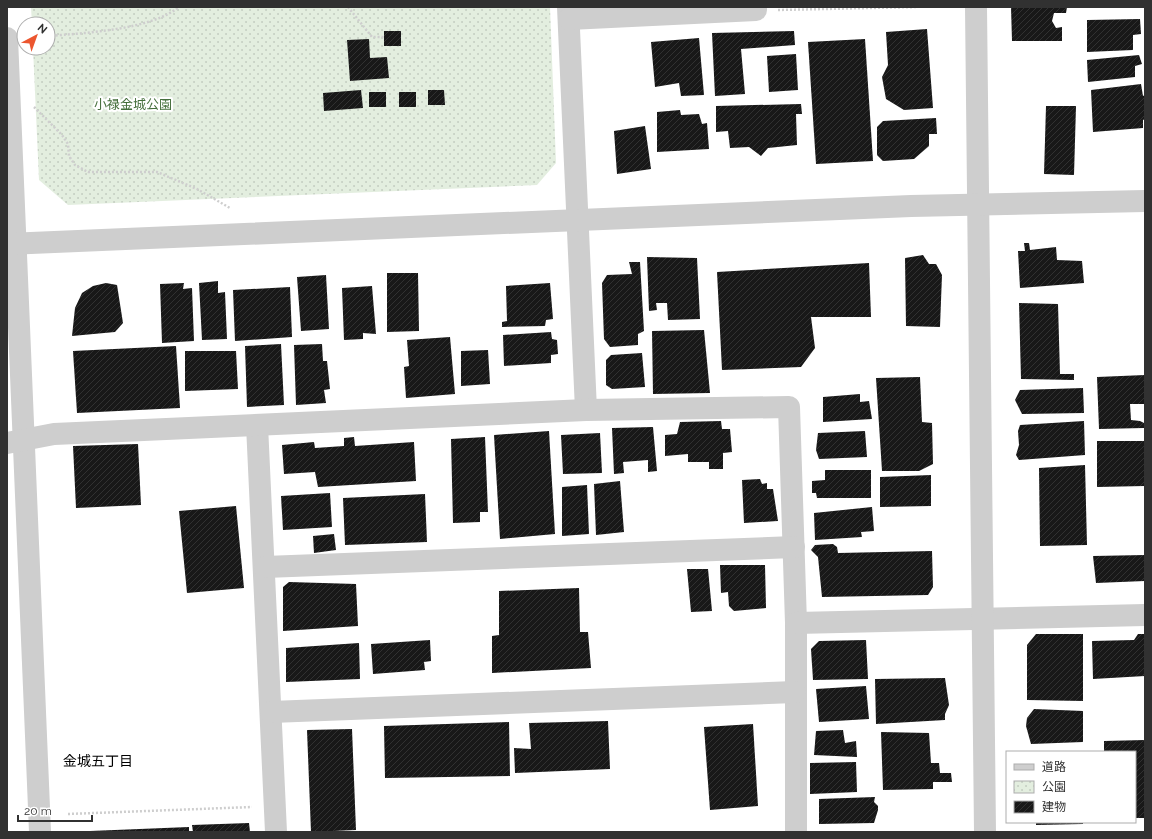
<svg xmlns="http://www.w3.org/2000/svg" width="1152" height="839" viewBox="0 0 1152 839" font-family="Raleway,'Noto Sans JP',sans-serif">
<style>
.park{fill:url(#park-dots)}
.building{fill:url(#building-hatch)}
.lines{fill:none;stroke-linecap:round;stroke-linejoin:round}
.path{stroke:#cecece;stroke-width:2.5;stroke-dasharray:2 2;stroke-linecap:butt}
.minor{stroke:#cecece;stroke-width:22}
.tertiary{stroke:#cecece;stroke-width:22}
.labels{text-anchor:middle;stroke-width:4;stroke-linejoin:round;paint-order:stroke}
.park-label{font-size:13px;fill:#456f3c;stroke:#fff}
.neighbourhood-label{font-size:14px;fill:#000;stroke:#fff}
</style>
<defs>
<pattern id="park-dots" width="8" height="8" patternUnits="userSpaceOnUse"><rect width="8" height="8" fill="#e3eedf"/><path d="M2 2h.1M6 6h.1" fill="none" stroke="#c3cdc0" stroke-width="1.8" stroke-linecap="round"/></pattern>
<pattern id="building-hatch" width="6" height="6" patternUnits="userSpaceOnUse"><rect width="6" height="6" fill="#181818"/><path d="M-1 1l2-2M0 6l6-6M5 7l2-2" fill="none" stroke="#313131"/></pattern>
</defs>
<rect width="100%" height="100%" fill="#fff"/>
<path class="park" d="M31,7h519l6,156 -19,22 -469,20 -29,-25 -6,-132h15v-24h-16z"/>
<g class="building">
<path d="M1011,7h56l-1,6h-12l-2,8 4,7 6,-1v14h-50z"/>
<path d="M1140,19l1,15 -8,1v15l-46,2v-32z"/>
<path d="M927,29l6,79 -29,2 -18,-11 -4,-22 6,-12 -2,-33z"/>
<rect x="384" y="31" width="17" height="15"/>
<path d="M794,31l1,14 -54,4 4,45 -30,2 -3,-63z"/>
<path d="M699,38l5,57 -23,1 -2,-13 -24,4 -4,-45z"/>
<path d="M369,39l1,19 17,-1 2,21 -39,3 -3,-41z"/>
<path d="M865,39l8,122 -57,3 -8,-122z"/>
<path d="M796,54l2,36 -29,2 -2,-36z"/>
<path d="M1139,55l3,9 -7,2v11l-47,5 -1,-22z"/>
<path d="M1141,84l2,12 2,-1v24l-2,1v8l-50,4 -2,-42z"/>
<path d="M361,90l2,18 -39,3 -1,-18z"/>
<path d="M428,90h16l1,15h-17z"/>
<rect x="369" y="92" width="17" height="15"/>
<rect x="399" y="92" width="17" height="15"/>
<path d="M801,104l1,10h-6l1,31 -29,3 -7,8 -12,-9 -19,1 -2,-17 -12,1v-26z"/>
<path d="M1046,106h30l-2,69 -30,-1z"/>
<path d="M680,110l1,5 18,-1 3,10 5,-1 2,26 -52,3v-40z"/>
<path d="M936,118l1,16h-8v12l-15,13 -31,2 -6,-6v-28l6,-6z"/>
<path d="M645,126l6,43 -34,5 -3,-43z"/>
<path d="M1024,243h5l1,7 26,-3 1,13 25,1 2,22 -64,5 -2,-37h7z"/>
<path d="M923,255l6,9h7l6,11 -2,52 -34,-1 -1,-68z"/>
<path d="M647,257l50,1 3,61 -32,1 -1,-17h-11l1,7 -8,1z"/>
<path d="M629,262h11l4,69 -6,3v11l-28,2 -6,-8 -2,-56 5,-8 25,-1z"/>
<path d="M869,263l2,54h-60l4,31 -14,19 -79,3 -5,-98z"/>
<path d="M387,273h31l1,58 -32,1z"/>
<path d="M326,275l3,54 -28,2 -4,-54z"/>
<path d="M218,281v12l7,-1 2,47 -25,1 -3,-57z"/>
<path d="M106,283l11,2 6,38 -8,9 -43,4 3,-28 7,-15 11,-7z"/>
<path d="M184,283l-1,6 9,-1 2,53 -32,2 -2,-59z"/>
<path d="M550,283l3,36 -7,1 -1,6 -43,1v-5l5,-1 -1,-35z"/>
<path d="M372,286l4,48 -13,-1v6l-19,1 -2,-52z"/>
<path d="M290,287l2,50 -57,4 -2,-51z"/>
<path d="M1019,303l39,1 2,70h14v6l-53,-1z"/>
<path d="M704,330l6,63 -57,1 -1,-63z"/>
<path d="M551,332l1,7 5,1 1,14 -7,1v8l-47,3 -1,-31z"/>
<path d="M450,337l5,57 -49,4 -2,-31 5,-1 -2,-26z"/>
<path d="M281,344l3,61 -37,2 -2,-61z"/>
<path d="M322,344l1,17h4l3,28 -6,1 2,13 -30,2 -2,-60z"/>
<path d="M176,346l4,62 -103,5 -4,-62z"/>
<path d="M488,350l2,34 -29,2v-35z"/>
<path d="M185,351h51l2,38 -53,2z"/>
<path d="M642,353l3,34 -33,2 -6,-4v-25l5,-5z"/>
<path d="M1145,375v29h-15l1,16 9,1 4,2v5l-45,1 -2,-52z"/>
<path d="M920,377l2,45 10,1 1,41 -14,7h-37l-6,-93z"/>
<path d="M1083,388l1,25 -62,1 -7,-14 5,-10z"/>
<path d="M860,394v8l9,-1 3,18 -49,3v-25z"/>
<path d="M721,421l1,8h8l2,23 -9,1v16h-14v-7h-21v-8l-23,2v-21l12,-1 3,-12z"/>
<path d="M1084,421l1,34 -66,5 -3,-5 3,-10 -1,-14 2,-6z"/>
<path d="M653,427l4,44 -9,1v-12l-25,2 1,11 -10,1 -2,-46z"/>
<path d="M549,431l6,103 -55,5 -6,-104z"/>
<path d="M865,431l2,26 -48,2 -3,-9 2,-17z"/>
<path d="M600,433l2,40 -39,1 -2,-39z"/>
<path d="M354,437l1,9 59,-4 2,39 -98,6 -3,-15 -31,2 -2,-29 32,-3 1,6 29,-2v-8z"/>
<path d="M485,437l3,75h-8v10l-27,1 -2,-84z"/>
<path d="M1097,441h48v45l-48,1z"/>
<path d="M138,444l3,61 -65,3 -3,-62z"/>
<path d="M1085,465l2,80 -47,1 -1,-78z"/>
<path d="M825,470h46v28h-54l-1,-5h-4v-12l13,-1z"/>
<path d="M931,475v31l-51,1v-30z"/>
<path d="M760,479l2,5 5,-1v6h6l5,32 -34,2 -2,-43z"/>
<path d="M620,481l4,51 -28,3 -2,-51z"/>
<path d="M587,485l2,49 -27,2v-49z"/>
<path d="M330,493l2,34 -49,3 -2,-34z"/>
<path d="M425,494l2,48 -82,3 -2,-47z"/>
<path d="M236,506l8,82 -57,5 -8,-82z"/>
<path d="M872,507l2,24 -13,1 1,5 -47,3 -1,-27z"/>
<path d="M334,534l2,16 -22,3 -1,-17z"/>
<path d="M833,544l4,3 1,6 94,-2 1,36 -5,8 -106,2 -4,-40 -7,-7 4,-5z"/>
<path d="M1145,555v26l-49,2 -3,-27z"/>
<path d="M720,565h45l1,43 -32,3 -5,-5 -1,-14 -7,1z"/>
<path d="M687,569h21l4,42 -21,1z"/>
<path d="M289,582l67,2 2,42 -75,5v-44z"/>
<path d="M579,588l1,44h8l3,36 -99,5v-37l7,-1v-44z"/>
<path d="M1036,634h47v67l-56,-1v-55z"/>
<path d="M1138,634h7v42l-52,3 -1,-38 42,-1z"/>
<path d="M430,640l1,21 -7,1 1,8 -52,4 -2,-30z"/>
<path d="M866,640l2,39 -55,1 -2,-31 8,-8z"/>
<path d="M359,643l1,36 -74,3v-34z"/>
<path d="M945,678l4,27 -4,9v6l-69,4 -1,-45z"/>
<path d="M866,686l3,33 -50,3 -3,-33z"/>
<path d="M1034,709l49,2v31l-52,2 -5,-18 1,-8z"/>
<path d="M608,721l2,48 -95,4 -1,-25 17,1 -2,-26z"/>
<path d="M509,722l1,54 -125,2 -1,-52z"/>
<path d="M753,724l5,82 -48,4 -6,-83z"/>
<path d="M352,729l4,101 -45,2 -4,-102z"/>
<path d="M843,730l2,13 11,-2 1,16 -43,-2 2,-24z"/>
<path d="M881,732l48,1 2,30h8l1,10h11l1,9h-19v7l-50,1z"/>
<path d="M1145,740v78h-10v-66h-31v-11z"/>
<path d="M856,762l1,30 -47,2v-31z"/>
<path d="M875,797l-1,5 4,4v4l-4,13 -55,1v-25z"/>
<path d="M1036,822h47v2l-47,1z"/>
<path d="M249,823l1,9h-57l-1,-7z"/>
<path d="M189,827v5h-99v-1z"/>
</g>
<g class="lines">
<g class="path">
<path d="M348,7l24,30h12"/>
<path d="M778,10l140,-3"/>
<path d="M48,36c37,-3 102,-6 131,-29"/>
<path d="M34,107l28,28 6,9 1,12 6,9 13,7h69l40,17 33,19"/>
<path d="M68,814l184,-7"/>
</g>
<g class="minor">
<path d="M568,7l18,403"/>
<path d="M569,19l187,-9v-3"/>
<path d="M7,38l33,794"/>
<path d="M257,425l19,407"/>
<path d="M7,443l47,-9 532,-24 203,-3 7,216v209"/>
<path d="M265,567l529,-20"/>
<path d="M796,623l349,-8"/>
<path d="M271,712l524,-20"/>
</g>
<g class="tertiary">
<path d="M976,7l9,825"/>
<path d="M7,244l904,-38 234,-5"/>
</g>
</g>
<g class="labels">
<g class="park-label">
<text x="133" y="109">小禄金城公園</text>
</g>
<g class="neighbourhood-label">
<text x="98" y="766">金城五丁目</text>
</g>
</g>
<rect width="1152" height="839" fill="none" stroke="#313131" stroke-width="16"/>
<rect x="1006" y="751" width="130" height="72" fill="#ffffff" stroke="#adadad"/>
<rect x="1014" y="764" width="20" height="6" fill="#cecece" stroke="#adadad"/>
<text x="1042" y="771" font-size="12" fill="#313131">道路</text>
<rect x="1014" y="781" width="20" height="12" fill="url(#park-dots)" stroke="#adadad"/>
<text x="1042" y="791" font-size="12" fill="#313131">公園</text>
<rect x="1014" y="801" width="20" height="12" fill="url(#building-hatch)" stroke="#adadad"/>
<text x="1042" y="811" font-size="12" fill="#313131">建物</text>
<g transform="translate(36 36) rotate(41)"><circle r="19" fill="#ffffff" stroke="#adadad"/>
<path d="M0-3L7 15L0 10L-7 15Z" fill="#ec562f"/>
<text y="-6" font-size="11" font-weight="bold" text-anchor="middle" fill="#313131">N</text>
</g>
<path d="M18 815v6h74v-6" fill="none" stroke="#313131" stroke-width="2"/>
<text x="24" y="815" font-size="12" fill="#313131" stroke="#ffffff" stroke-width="3" paint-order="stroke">20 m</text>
</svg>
